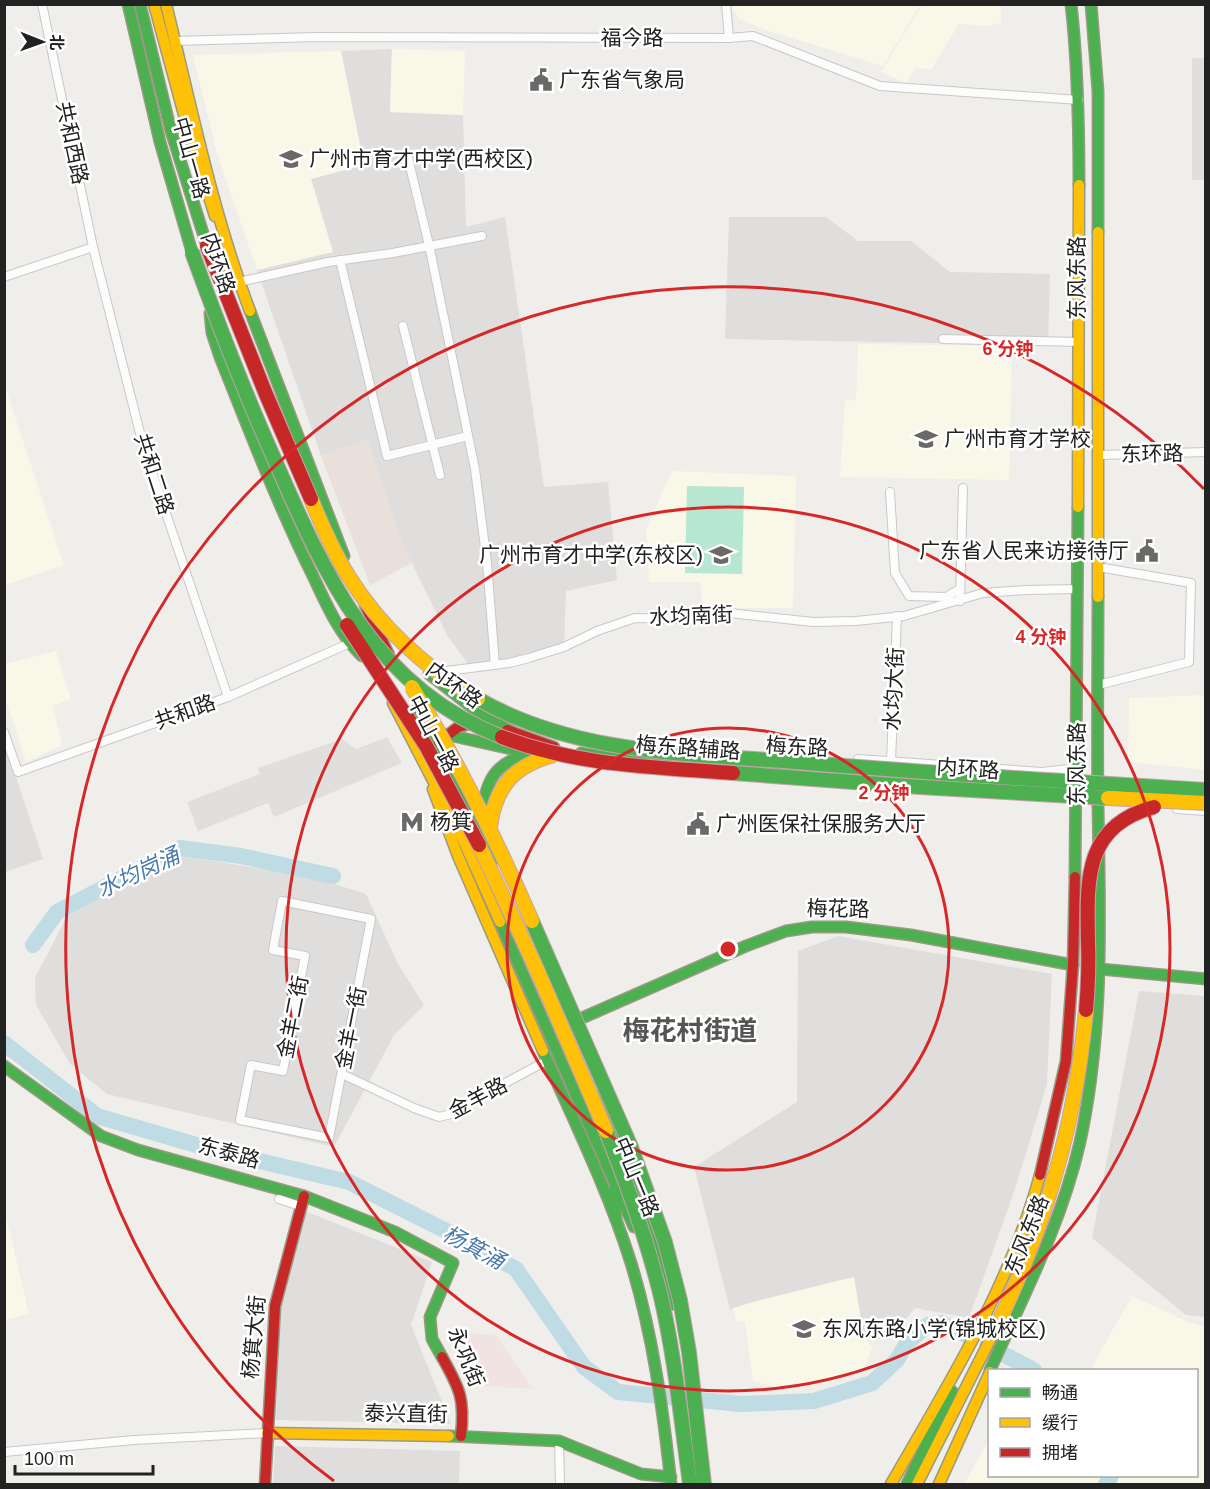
<svg xmlns="http://www.w3.org/2000/svg" width="1210" height="1489" viewBox="0 0 1210 1489" font-family="Arial,'Noto Sans SC',sans-serif">
<style>
.residential{fill:#dfdedc}
.commercial{fill:#f1e3e1}
.education{fill:#f8f7e8}
.military{fill:#eae0db}
.pitch{fill:#b7e6d2}
.parking{fill:#e0dfde}
.lines{fill:none;stroke-linecap:round;stroke-linejoin:round}
.river{stroke:#bfdbe3;stroke-width:16}
.street-casing{stroke:#c9c8c7;stroke-width:10}
.fast-casing{stroke:#999a82;stroke-width:13}
.slow-casing{stroke:#999a82;stroke-width:13}
.jam-casing{stroke:#999a82;stroke-width:13}
.street{stroke:#fdfcfc;stroke-width:8}
.fast{stroke:#4caf50;stroke-width:10}
.slow{stroke:#ffc107;stroke-width:10}
.jam{stroke:#c62828;stroke-width:10}
.fast-bridge-casing{stroke:#c5a2ac;stroke-width:16;stroke-linecap:butt}
.slow-bridge-casing{stroke:#c5a2ac;stroke-width:16;stroke-linecap:butt}
.jam-bridge-casing{stroke:#c5a2ac;stroke-width:16;stroke-linecap:butt}
.fast-bridge{stroke:#4caf50;stroke-width:14}
.slow-bridge{stroke:#ffc107;stroke-width:14}
.jam-bridge{stroke:#c62828;stroke-width:14}
.ring{fill:none;stroke:#d62828;stroke-width:3}
.labels{text-anchor:middle;stroke-width:5;stroke-linejoin:round;paint-order:stroke}
.street-label{font-size:21px;fill:#222;stroke:#fff}
.poi-label{font-size:21px;fill:#222;stroke:#fff;text-anchor:start}
.water-label{font-size:22px;font-style:italic;fill:#4a7aab;stroke:#fff}
.district-label{font-size:27px;font-weight:bold;fill:#555;stroke:#fff}
.centre{fill:#d62828;stroke:#fff;stroke-width:3}
.ring-label{font-size:18px;text-anchor:middle;font-weight:bold;fill:#d62828;stroke:#fff;stroke-width:5;stroke-linejoin:round;paint-order:stroke}
</style>
<rect width="100%" height="100%" fill="#f0eeeb"/>
<g class="residential">
<path d="M392,49l-2,63 73,3 3,112 39,-10 39,270 64,-5 9,98 -51,11 -2,56 -93,21 -24,-33 -45,-92 -35,-103 -46,16 -64,-186 75,-18 -21,-73 53,-15 -23,-113z"/>
<path d="M729,217h97l32,24h53l39,31 100,2 -2,71 -323,-6z"/>
<path d="M4,740l39,119 -38,13h-1z"/>
<path d="M182,856l131,21 53,17 32,70 26,41 -30,30 -60,112 -227,-53 -37,-30 -34,-59 -1,-27 32,-62z"/>
<path d="M838,936l214,38 -5,110 -32,105 -46,129 -54,-10 -27,32 -24,-3 -11,-60 -96,24 -27,9 -36,-143 103,-65 1,-151z"/>
<path d="M1139,991l66,5v321l-19,-2 -94,-77z"/>
<path d="M305,1211l127,51 -21,63 40,99 -175,-4 4,-113z"/>
<path d="M275,1446l185,5 -1,33h-186z"/>
</g>
<path class="commercial" d="M455,1330l42,6 36,53 -47,-3z"/>
<g class="education">
<path d="M731,5h189l-37,61 -114,-35 -30,-12z"/>
<path d="M922,5h76l3,4v14l-15,3 -27,-2 -28,46 -15,-3 -10,16 -25,-11z"/>
<path d="M392,49l73,2 -2,64 -73,-3z"/>
<path d="M341,51l23,114 -53,14 22,73 -76,18 -40,-117 -24,-98z"/>
<path d="M858,344l154,2 -3,134 -169,-3 5,-76 11,-1z"/>
<path d="M4,383l60,182 -59,20h-1z"/>
<path d="M672,471l124,5 -3,132h-91l-1,-26h-52l-3,-53z"/>
<path d="M56,651l15,48 -18,7 9,39 -36,17 -21,-65v-33z"/>
<path d="M1205,695v75l-77,-8 1,-64z"/>
<path d="M5,1212l24,102 -24,6h-1z"/>
<path d="M854,1277l10,60 8,10 -8,23 -34,13 -45,6 -32,-8 -8,-59 -9,-1 -3,-13 24,-7z"/>
<path d="M1132,1296l56,26 17,5v157h-241l25,-44 1,36h206v-106h-106z"/>
</g>
<path class="military" d="M367,440l35,103 10,20 -42,22 -49,-129z"/>
<path class="pitch" d="M687,486l57,1 -2,87 -57,-1z"/>
<g class="parking">
<rect x="1192" y="58" width="13" height="122"/>
<path d="M387,737l15,26 -128,54 -6,-14 -70,28 -11,-29 73,-28 -2,-6 84,-29 14,10z"/>
</g>
<g class="lines">
<g class="river">
<path d="M33,945l24,-33 123,-64 61,8 92,20"/>
<path d="M4,1043l93,73 120,35 132,31 103,52 64,35 68,98 34,25 123,12 73,-3 58,-18 25,-23 10,-17 21,-18 14,-2 27,14"/>
<path d="M987,1346l47,24"/>
<path d="M1106,1484l5,-8"/>
</g>
<g class="street-casing">
<g id="street">
<path d="M42,4l51,243 50,198 85,252"/>
<path d="M726,4l3,34"/>
<path d="M174,41l142,-4 413,1 24,-2 127,50 199,14"/>
<path d="M408,158l21,87 46,224 12,94 8,102"/>
<path d="M340,260l47,196 81,-20"/>
<path d="M4,277l89,-30"/>
<path d="M239,282l89,-20 65,-9 89,-17"/>
<path d="M403,326l37,149"/>
<path d="M943,339l135,3"/>
<path d="M1098,455l108,-3"/>
<path d="M890,492l5,81 14,23 37,1 14,-8"/>
<path d="M1098,567l93,16 -2,79 -91,23"/>
<path d="M960,601l3,-113"/>
<path d="M439,672l70,-9 20,-5 35,-11 33,-16 38,-13 49,1 22,-5 23,-1 84,9 43,-1 48,-5 79,-23 43,-3 52,-1"/>
<path d="M4,732l14,40 210,-75 122,-54"/>
<path d="M858,759l184,13 35,-4"/>
<path d="M891,761l6,-145"/>
<path d="M1177,809l29,2"/>
<path d="M282,901l89,18 -42,219 -89,-18 11,-55 32,6 22,-115 -32,-6z"/>
<path d="M342,1074l72,34 25,9 16,-4 28,-18 63,-34"/>
<path d="M279,1199l21,7"/>
<path d="M559,1441l1,43"/>
<path d="M4,1452l130,-12 133,-7"/>
</g>
</g>
<g class="fast-casing">
<g id="fast">
<path d="M128,4l32,138 32,110"/>
<path d="M140,4l31,127 36,115"/>
<path d="M1071,4c7,61 8,120 8,181"/>
<path d="M1091,4l7,87v141"/>
<path d="M250,311l94,245"/>
<path d="M210,313l2,20 8,24c29,73 57,146 92,217 14,29 26,59 50,82"/>
<path d="M429,674l44,34 41,25"/>
<path d="M417,710l60,110 17,39"/>
<path d="M444,734l81,18"/>
<path d="M581,753l146,12 66,3"/>
<path d="M482,813c4,-34 14,-51 49,-60"/>
<path d="M1075,877l3,-370"/>
<path d="M500,922l134,305"/>
<path d="M1100,969l106,10"/>
<path d="M582,1018l164,-72 40,-15 26,-4h34l65,8 162,30"/>
<path d="M543,1051c31,70 65,139 88,212 22,72 32,147 40,221"/>
<path d="M4,1066l97,70 37,14 166,46 91,36 58,31 -23,54 2,22 10,18"/>
<path d="M600,1097l41,101 29,107"/>
<path d="M615,1188l1,31"/>
<path d="M990,1370c34,-75 72,-148 90,-228 24,-111 20,-223 18,-336 -1,-69 0,-139 0,-209"/>
<path d="M449,1436l110,5 82,33 30,3"/>
<path d="M907,1484l45,-93"/>
</g>
</g>
<g class="slow-casing">
<g id="slow">
<path d="M154,4l35,129 26,83"/>
<path d="M166,4c25,102 47,210 84,307"/>
<path d="M1098,232v365"/>
<path d="M1078,507l1,-322"/>
<path d="M393,703l66,128 41,91"/>
<path d="M433,789l25,67 85,195"/>
<path d="M267,1433l182,3"/>
<path d="M891,1484c57,-99 119,-198 149,-309"/>
<path d="M917,1484l77,-152"/>
<path d="M939,1484l51,-112"/>
</g>
</g>
<g class="jam-casing">
<g id="jam">
<path d="M365,605l24,50"/>
<path d="M507,730l47,17"/>
<path d="M439,742l19,-15 16,-4"/>
<path d="M1040,1175l26,-114 7,-96 2,-88"/>
<path d="M442,1357c18,32 23,42 19,79"/>
<path d="M265,1484l10,-178 29,-110"/>
</g>
</g>
<use href="#street" class="street"/>
<use href="#fast" class="fast"/>
<use href="#slow" class="slow"/>
<use href="#jam" class="jam"/>
<g class="fast-bridge-casing">
<g id="fast-bridge">
<path d="M192,252c25,69 51,137 81,204 51,117 100,231 229,281"/>
<path d="M478,699c101,58 218,54 330,64 133,11 265,19 398,27"/>
<path d="M733,773l187,14 188,11"/>
<path d="M532,921l99,226 34,95 15,58 9,52 15,132"/>
<path d="M606,1131c21,53 40,106 54,162 15,63 21,127 30,191"/>
</g>
</g>
<g class="slow-bridge-casing">
<g id="slow-bridge">
<path d="M311,499c11,27 23,54 38,78 32,51 78,92 129,122"/>
<path d="M412,687c46,75 85,154 120,234"/>
<path d="M1108,798l98,5"/>
<path d="M490,827c5,-41 25,-62 64,-72"/>
<path d="M479,845l59,127 68,159"/>
<path d="M994,1332c51,-106 81,-204 92,-322"/>
</g>
</g>
<g class="jam-bridge-casing">
<g id="jam-bridge">
<path d="M207,246l58,146 46,107"/>
<path d="M347,625l79,121 53,99"/>
<path d="M502,737c75,29 153,30 231,36"/>
<path d="M1086,1010c2,-23 3,-46 2,-69 -1,-60 -5,-115 66,-134"/>
</g>
</g>
<use href="#fast-bridge" class="fast-bridge"/>
<use href="#slow-bridge" class="slow-bridge"/>
<use href="#jam-bridge" class="jam-bridge"/>
</g>
<g class="ring">
<circle cx="728" cy="949" r="221"/>
<circle cx="728" cy="949" r="442"/>
<path d="M334 1481A662 662 0 1 1 1204 489"/>
</g>
<defs>
<g id="civic-bare" transform="scale(1.8)"><path d="M-.6-6.5H3V-4.5H.6V-3L4-1V1h2V6H-6V1h2V-1L-.6-3ZM-1.2 2.5V6h2.4V2.5Z" fill="#6a6968" stroke="#fff" stroke-width="2.5" paint-order="stroke"/></g>
<g id="school-bare" transform="scale(1.8)"><path d="M0-5L7-2L0 1L-7-2ZM-4 1L0 2.5L4 1V4Q0 6-4 4Z" fill="#6a6968" stroke="#fff" stroke-width="2.5" paint-order="stroke"/></g>
<g id="metro-bare" transform="scale(1.8)"><path d="M-5.5 5V-5H-3L0 0L3-5H5.5V5H3V-.5L0 4L-3-.5V5Z" fill="#6a6968" stroke="#fff" stroke-width="2.5" paint-order="stroke"/></g>
</defs>
<g fill-rule="evenodd">
<use href="#civic-bare" x="541" y="80"/>
<use href="#school-bare" x="291" y="159"/>
<use href="#school-bare" x="926" y="439"/>
<use href="#civic-bare" x="1147" y="551"/>
<use href="#school-bare" x="721" y="555"/>
<use href="#metro-bare" x="412" y="822"/>
<use href="#civic-bare" x="698" y="824"/>
<use href="#school-bare" x="804" y="1329"/>
</g>
<g class="labels">
<g class="street-label">
<text x="632" y="45">福今路</text>
<text transform="translate(72 143) rotate(78)" y="7">共和西路</text>
<text transform="translate(191 158) rotate(74)" y="7">中山一路</text>
<text transform="translate(218 263) rotate(71)" y="7">内环路</text>
<text transform="translate(1077 278) rotate(-90)" y="7">东风东路</text>
<text transform="translate(1152 454) rotate(-1)" y="7">东环路</text>
<text transform="translate(154 474) rotate(72)" y="7">共和二路</text>
<text transform="translate(691 616) rotate(-2)" y="7">水均南街</text>
<text transform="translate(454 685) rotate(36)" y="7">内环路</text>
<text transform="translate(894 689) rotate(-87)" y="7">水均大街</text>
<text transform="translate(185 712) rotate(-20)" y="7">共和路</text>
<text transform="translate(433 734) rotate(62)" y="7">中山一路</text>
<text transform="translate(797 747) rotate(3)" y="7">梅东路</text>
<text transform="translate(688 748) rotate(4)" y="7">梅东路辅路</text>
<text transform="translate(1077 764) rotate(-90)" y="7">东风东路</text>
<text transform="translate(968 769) rotate(4)" y="7">内环路</text>
<text transform="translate(838 909) rotate(1)" y="7">梅花路</text>
<text transform="translate(293 1017) rotate(-79)" y="7">金羊二街</text>
<text transform="translate(351 1028) rotate(-79)" y="7">金羊一街</text>
<text transform="translate(478 1098) rotate(-28)" y="7">金羊路</text>
<text transform="translate(229 1153) rotate(15)" y="7">东泰路</text>
<text transform="translate(636 1177) rotate(67)" y="7">中山一路</text>
<text transform="translate(1027 1235) rotate(-68)" y="7">东风东路</text>
<text transform="translate(254 1337) rotate(-85)" y="7">杨箕大街</text>
<text transform="translate(466 1357) rotate(68)" y="7">永巩街</text>
<text transform="translate(406 1414) rotate(1)" y="7">泰兴直街</text>
</g>
<g class="poi-label">
<text x="559" y="87">广东省气象局</text>
<text x="309" y="166">广州市育才中学(西校区)</text>
<text x="944" y="446">广州市育才学校</text>
<text x="1129" y="558" text-anchor="end">广东省人民来访接待厅</text>
<text x="703" y="562" text-anchor="end">广州市育才中学(东校区)</text>
<text x="430" y="829">杨箕</text>
<text x="716" y="831">广州医保社保服务大厅</text>
<text x="822" y="1336">东风东路小学(锦城校区)</text>
</g>
<g class="water-label">
<text transform="translate(138 872) rotate(-25)" y="8">水均岗涌</text>
<text transform="translate(474 1247) rotate(28)" y="8">杨箕涌</text>
</g>
<g class="district-label">
<text x="690" y="1040">梅花村街道</text>
</g>
</g>
<circle cx="728" cy="949" r="9" class="centre"/>
<g class="ring-label">
<text x="1008" y="355">6 分钟</text>
<text x="1041" y="643">4 分钟</text>
<text x="884" y="799">2 分钟</text>
</g>
<rect width="1210" height="1489" fill="none" stroke="#222222" stroke-width="12"/>
<rect x="988" y="1369" width="210" height="108" fill="#ffffff" stroke="#a7a7a7" stroke-width="1.5"/>
<rect x="1000" y="1388" width="30" height="9" fill="#4caf50" stroke="#a7a7a7" stroke-width="1.5"/>
<text x="1042" y="1399" font-size="18" fill="#222222">畅通</text>
<rect x="1000" y="1418" width="30" height="9" fill="#ffc107" stroke="#a7a7a7" stroke-width="1.5"/>
<text x="1042" y="1429" font-size="18" fill="#222222">缓行</text>
<rect x="1000" y="1448" width="30" height="9" fill="#c62828" stroke="#a7a7a7" stroke-width="1.5"/>
<text x="1042" y="1459" font-size="18" fill="#222222">拥堵</text>
<g transform="translate(42 42) rotate(91)" stroke="#ffffff" stroke-width="4.5" paint-order="stroke">
<path d="M0-4.5L10 22L0 15L-10 22Z" fill="#222222"/>
<text y="-9" font-size="16" font-weight="bold" text-anchor="middle" fill="#222222">北</text>
</g>
<path d="M15 1465v9h138v-9" fill="none" stroke="#222222" stroke-width="3"/>
<text x="24" y="1465" font-size="18" fill="#222222" stroke="#ffffff" stroke-width="4.5" paint-order="stroke">100 m</text>
</svg>
